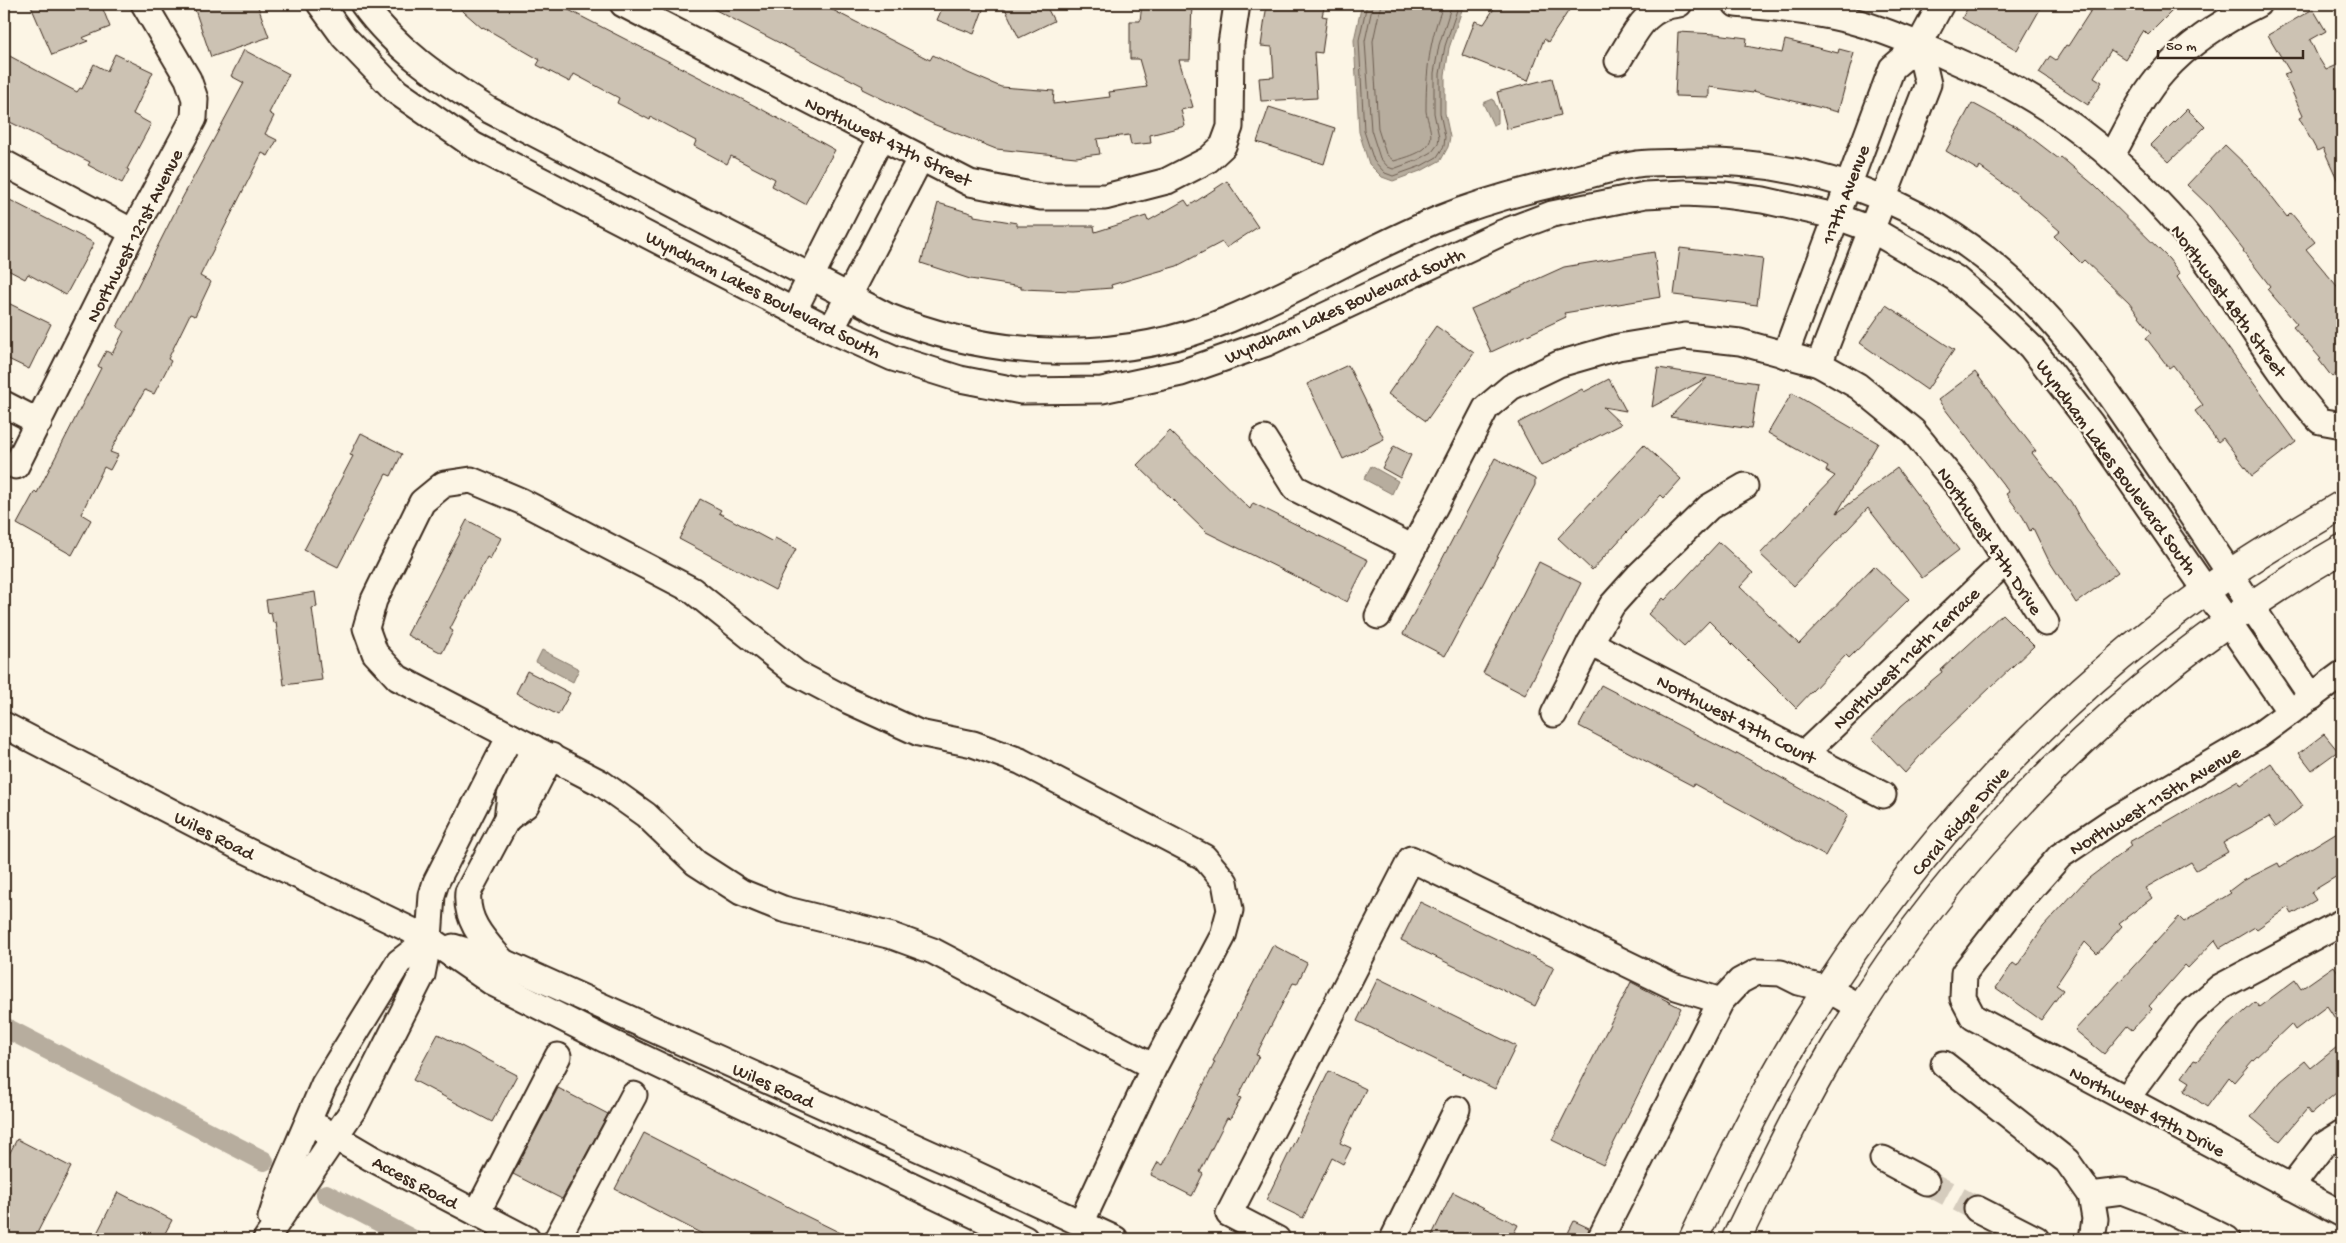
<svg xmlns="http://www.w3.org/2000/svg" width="2346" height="1243" viewBox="0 0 2346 1243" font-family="'Gochi Hand',sans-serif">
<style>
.water{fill:#b7ad9e;stroke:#85796b}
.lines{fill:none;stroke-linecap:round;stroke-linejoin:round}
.shore{stroke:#6d5e51;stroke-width:1}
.canal{stroke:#b7ad9e;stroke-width:20}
.building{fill:#ccc2b3;stroke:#3b2a1e}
.minor-tunnel{stroke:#d5ccbd;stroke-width:25;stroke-dasharray:25 12;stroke-linecap:butt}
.minor-casing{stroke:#3b2a1e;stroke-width:29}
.major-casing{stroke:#3b2a1e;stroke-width:31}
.minor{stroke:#fcf5e5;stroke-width:25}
.major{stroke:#fcf5e5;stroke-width:28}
.labels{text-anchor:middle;stroke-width:4.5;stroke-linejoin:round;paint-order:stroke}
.street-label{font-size:19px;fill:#3b2a1e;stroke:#fcf5e5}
</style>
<rect width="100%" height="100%" fill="#fcf5e5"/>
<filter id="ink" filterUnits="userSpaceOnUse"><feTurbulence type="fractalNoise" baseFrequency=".02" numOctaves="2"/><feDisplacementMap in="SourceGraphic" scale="10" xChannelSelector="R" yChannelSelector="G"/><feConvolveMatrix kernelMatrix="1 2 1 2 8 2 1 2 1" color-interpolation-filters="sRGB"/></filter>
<g filter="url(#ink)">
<g class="water">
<path d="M1362,4h102l-15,44 -4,27v38l5,24 -2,10 -7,13 -18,10 -30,11 -11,-4 -13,-13 -10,-32 -5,-92z"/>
<path d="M1493,99l5,11v13l-5,2 -10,-22z"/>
<path d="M1371,466l27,15 -6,13 -28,-15z"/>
<path d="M542,650l37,19 -6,13 -37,-20z"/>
</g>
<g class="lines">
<g class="shore">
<path d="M1367,4l-8,36 5,91 10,30 11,12 8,3 28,-10 16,-9 7,-11 1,-9 -5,-24v-39l5,-28 14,-42"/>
<path d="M1373,4l-8,37 6,89 9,28 8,9 5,2 25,-9 14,-8 6,-8 1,-7 -5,-24v-40l5,-28 13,-41"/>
<path d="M1381,4l-8,37 5,88 8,25 8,7c10,-3 32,-8 36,-20 3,-8 -3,-21 -4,-30 0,-37 3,-73 18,-107"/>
</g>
<g class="canal">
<path d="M4,1027l260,134"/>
<path d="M326,1194l86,45"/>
</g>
</g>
<g class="building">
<path d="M30,4h71l9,23 -28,11 6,3 -36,14z"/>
<path d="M193,4h64l12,33 -58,20z"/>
<path d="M455,4h102l206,106 72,40 -30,54 -33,-18 3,-7 -44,-23 -4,8 -33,-18 2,-5 -45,-24 -1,3 -33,-17 2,-5 -45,-24 -4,8 -33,-17 3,-5 -57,-33 -1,1z"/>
<path d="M704,4h117l109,56 3,-5 35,18 33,14 53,4 -1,13 57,-7 -1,-5 38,-5 -8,-28h-9v-38h10l2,-17h50l-2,56h-11l14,47 -12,3 4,16 -35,9 1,8 -20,2 -2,-10 -32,4 3,15 -24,3 -80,-8 -63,-25 -71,-35 1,-3z"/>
<path d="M944,4h41l-11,30 -37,-14z"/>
<path d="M1003,4h42l9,17 -35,17z"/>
<path d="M1267,4h58l-3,12 5,1 -5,36 -8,-1 3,46 -56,3 -2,-23 15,-1 -2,-30 -11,-1z"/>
<path d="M1497,4h76l-25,38 -4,-3 -16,42 -66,-26 13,-34 9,3z"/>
<path d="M1970,4h73l-26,46 -55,-32z"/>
<path d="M2095,4h84l-31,31 -5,-5 -18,29 -14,-9 -17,27 8,5 -14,23 -49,-32 11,-17 6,4 10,-15 2,1z"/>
<path d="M2313,9l13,22 -16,9 8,17 8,13 16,-7v127l-19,-42 -6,3 -18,-33 4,-2 -19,-42 6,-2 -22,-37z"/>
<path d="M1678,32l38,2 31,4 -1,8 36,7 3,-13 53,13 1,-4 15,4 -16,59 -85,-21v2l-44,-6v10l-34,-1z"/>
<path d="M244,50l45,24 -20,39 5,3 -9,18 12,6 -9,16 -6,-3 -62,123 11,6 -16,34 -5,-2 -22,45 3,2 -17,33 -9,-4 -35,62 8,3 -8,15 -6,-3 -23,47 10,6 -19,35 -55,-31 18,-33 2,2 64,-125 -3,-2 8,-15 6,3 12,-23 -7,-4 61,-121 66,-123 -13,-7z"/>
<path d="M4,53l73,39 3,-4 2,1 12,-25 13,7 8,-17 38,18 -20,42 18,10 -24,45 2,1 -7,13 -34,-18 2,-3 -86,-43z"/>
<path d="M1552,78l9,37 -54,14 -10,-37z"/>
<path d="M1972,103l48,26 39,30 2,-2 33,28 75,74 11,15 -3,3 119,165 -44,34 -29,-38 -5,4 -23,-31 8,-6 -30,-40 -4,3 -23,-30 6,-5 -23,-30 -45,-43 -3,3 -27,-27 6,-5 -43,-37 -37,-27 -2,3 -32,-19z"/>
<path d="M1269,107l66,21 -11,36 -67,-22z"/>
<path d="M2187,109l18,18 -36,35 -18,-17z"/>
<path d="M2225,145l24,23 38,49 4,-4 24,29 -9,7 36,43v77l-10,8 -13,-17 2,-1 -28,-32 4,-3 -30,-35 3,-3 -27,-35 1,-1 -34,-43 -23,-22z"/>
<path d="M1227,181l31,46 -32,21 -4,-6 -45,24 -66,19 1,3 -39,3 -52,-2v-2l-51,-8 -49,-16 17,-60 36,11v2l43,7v3h77l1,6 51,-16 2,5 37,-21 4,6z"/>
<path d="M4,197l90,46 -28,52 -38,-21 -3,5 -21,-11z"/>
<path d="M1680,248l83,10 -6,47 -83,-10z"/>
<path d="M1654,252l7,45 -97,16 2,4 -75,35 -20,-43 93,-42z"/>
<path d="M4,301l47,23 -22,45 -25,-12z"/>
<path d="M1886,305l68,45 -27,40 -67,-47z"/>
<path d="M1436,326l38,27 -48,68 -38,-27z"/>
<path d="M1348,365l36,74 -41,20 -36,-75z"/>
<path d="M1658,368l100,15 -7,46 -81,-12 37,-39 -55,29z"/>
<path d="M1975,372l61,79 -4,2 39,49 16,29 31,41 -42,31 -28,-44 -15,-31 -3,3 -7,-14 -17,-23 3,-2 -71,-92z"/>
<path d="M1609,379l17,32 -23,-4 18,17 -80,42 -23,-43 64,-34 2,3z"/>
<path d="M1792,393l86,50 -41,70 60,-45 62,82 -37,28 -54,-70 -74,78 -34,-32 75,-78 -9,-5 2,-4 -60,-34z"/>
<path d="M1170,431l80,78 3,-6 115,57 -21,42 -141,-70 -69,-67z"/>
<path d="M361,433l41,21 -11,22 -5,-2 -48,93 -34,-17 49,-94 -3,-1z"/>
<path d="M1644,445l37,34 -17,19 -3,-3 -69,75 -34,-32z"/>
<path d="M1394,446l17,9 -11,23 -18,-10z"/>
<path d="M1495,458l40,21v6l-90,171 -42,-22z"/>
<path d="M700,499l21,11 -2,3 54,29 2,-4 21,11 -21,41 -96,-51z"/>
<path d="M467,520l34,18 -11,21 -3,-2 -37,72 3,2 -11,22 -35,-18z"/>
<path d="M1719,542l34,31 -13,14 59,57 75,-78 35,33 -60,59 -3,-3 -50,53 -87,-87 -25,26 -36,-33 15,-16 2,2z"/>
<path d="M1539,562l42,21 -56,112 -42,-22z"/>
<path d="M315,592l2,15 -5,1 10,72 -38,5 -8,-63 -3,1 -2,-11 -3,1 -2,-13z"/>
<path d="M2002,614l32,32 -107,102 -22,25 -33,-35 29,-32 41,-34 -1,-2 13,-12z"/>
<path d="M527,671l43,22 -12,22 -42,-22z"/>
<path d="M1601,685l135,70 1,-2 111,62 -23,41 -131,-72 -1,2 -114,-60z"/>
<path d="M2324,734l14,17 -26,19 -13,-17z"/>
<path d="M2271,763l32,43 -27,21 -7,-10 -46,26 5,9 -32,18 -5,-8 -46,26 7,10 -33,25 3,3 -25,28 -12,-12 -29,43 7,5 -22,30 -45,-32 17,-25 4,3 26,-39 42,-46 46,-35 -2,-4 32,-18v1l77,-45 3,5z"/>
<path d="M2342,829v44l-31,19 5,8 -24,14 -4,-7 -31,22 -2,-2 -35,21 -5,-8 -27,28 -3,-3 -36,41 3,3 -20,21 -5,-4 -23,28 -29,-24 104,-113 5,5 47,-29 -2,-2 12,-9 37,-19 2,4z"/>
<path d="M1420,902l134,65 -19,39 -134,-66z"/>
<path d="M1273,945l34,18 -10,21 -4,-1 -37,72 3,1 -21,41 3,1 -11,21 -3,-1 -27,54 3,2 -11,22 -41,-21 7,-13 5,3 52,-103 -2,-1z"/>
<path d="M2334,966l8,12v51l-15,-23 -32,24 -4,-6 -38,36 -19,22 -5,-5 -22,30 -23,-16 6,-9 -8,-5 12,-17 3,1 29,-33 29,-26 4,5 36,-27 6,9z"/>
<path d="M1378,978l138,68 -21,43 -138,-68z"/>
<path d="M1631,982l50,26 -78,157 -51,-25z"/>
<path d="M438,1034l79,41 -25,47 -79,-42z"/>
<path d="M2342,1043v45l-31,26 -4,-5 -27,32 -29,-24 30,-36 24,-20 6,7z"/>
<path d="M1329,1071l37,18 -26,54 11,5 -8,16 -11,-6 -29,60 -37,-18z"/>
<path d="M558,1088l50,26 -46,85 -49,-25z"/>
<path d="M644,1133l158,81 51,25h-141l-97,-50z"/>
<path d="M17,1139l54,28 -37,72h-30v-75z"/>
<path d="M118,1192l54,28 -10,19h-68z"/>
<path d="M1453,1192l65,33 -7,14h-81z"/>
<path d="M1574,1221l15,7 -3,11h-21z"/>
</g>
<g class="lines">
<path class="minor-tunnel" d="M1926,1182l51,27"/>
<g class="minor-casing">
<g id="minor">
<path d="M320,4l24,33 53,55 76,53 358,185 62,28 67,21 61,12 81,-1 79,-17 86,-30 232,-109 53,-20 93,-19 40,-2 39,2 39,5 72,16 36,13 84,49 43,37 33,32 60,77 199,288"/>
<path d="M363,4c32,45 80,77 126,106l398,206c110,44 233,49 343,3 71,-30 138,-71 209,-100 42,-17 79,-27 123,-37 25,-6 50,-14 75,-18 17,-2 35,-1 52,-2 118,-3 234,38 322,118 56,51 97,112 139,174 55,80 107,162 162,243"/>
<path d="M623,4l347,179 71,14h64l62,-16 41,-21 15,-14 7,-19 1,-83 6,-40"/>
<path d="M1736,4c39,4 86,8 123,19 28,8 55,20 82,31 18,9 37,16 55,25 65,32 124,81 172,134 58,64 95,144 152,208l22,4"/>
<path d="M1618,61c17,-27 26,-54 61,-57"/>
<path d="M2111,157c16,-29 31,-62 53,-86 26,-29 59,-50 94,-67"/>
<path d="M4,163l129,69"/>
<path d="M794,310l87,-172"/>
<path d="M831,330l89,-171"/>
<path d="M1785,355l107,-287 27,-23 22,-41"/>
<path d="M1819,364l109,-280 -9,-39"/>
<path d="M4,404l35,18"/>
<path d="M1264,439l31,49 118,60"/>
<path d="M16,466l117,-234 61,-114 1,-19 -7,-20 -44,-75"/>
<path d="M1378,616l108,-208 25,-21 48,-23 59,-17 67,-11 55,6 79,22 39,22 55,45 50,61 83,131"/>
<path d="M1590,643l293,152"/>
<path d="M2342,674l-83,61 -147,86 -52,35 -39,44 -57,73 -1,25 10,19 369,197"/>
<path d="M1554,714l36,-71 22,-38 26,-29 71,-69 36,-21"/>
<path d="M4,725l231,120 194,94 64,44 113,57 419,199"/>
<path d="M1805,753l201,-192"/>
<path d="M507,819l19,-14 25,-49"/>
<path d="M453,947l50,15 457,205 155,72"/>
<path d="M503,962c-18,-21 -38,-40 -35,-70l39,-73 3,-23 24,-48"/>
<path d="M1944,1064l123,97 24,34 4,24 -3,20"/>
<path d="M2127,1098l61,-83 32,-28 122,-65"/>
<path d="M320,1128l51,30 156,81"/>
<path d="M1883,1159l43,23"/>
<path d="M2291,1187l32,-42 19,-12"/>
<path d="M2091,1195l31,-4 36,14 69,34"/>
<path d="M1977,1209l59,30"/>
<path d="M477,1213l81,-157"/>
<path d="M271,1218l14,-43 39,-91 75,-122 30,-23"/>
<path d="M1081,1223l73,-156 -221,-116 -41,-15 -109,-27 -42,-17 -45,-29 -50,-48 -45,-32 -203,-105 -23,-25 -9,-25 8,-28 48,-98 22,-18 27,-4 50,21 171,89 104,83 53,28 70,32 54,11 47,17 184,96 21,25 5,28 -7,26 -69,131"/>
<path d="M266,1239l89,-132 67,-132 7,-36 3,-44 4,-13 74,-146"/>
<path d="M557,1239l77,-144"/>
<path d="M1277,1239l-48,-25 182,-355 262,127 48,15"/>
<path d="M1393,1239l64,-130"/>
<path d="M1600,1239l121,-238 19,-20 17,-9 24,1 18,9 28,7 34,19"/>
</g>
</g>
<g class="major-casing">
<g id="major">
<path d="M1693,1239c35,-72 69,-145 111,-213 109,-177 255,-336 427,-453 36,-25 74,-46 111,-68"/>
<path d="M1736,1239c31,-63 61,-127 97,-188 122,-206 301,-383 509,-502"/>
</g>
</g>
<use href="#minor" class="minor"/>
<use href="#major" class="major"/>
</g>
</g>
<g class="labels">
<g class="street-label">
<text transform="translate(889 140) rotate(26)" y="7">Northwest 47th Street</text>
<text transform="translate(1844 194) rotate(-69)" y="7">117th Avenue</text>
<text transform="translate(133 235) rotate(-63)" y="7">Northwest 121st Avenue</text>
<text transform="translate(764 293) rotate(27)" y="7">Wyndham Lakes Boulevard South</text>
<text transform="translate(2230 300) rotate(54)" y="7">Northwest 48th Street</text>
<text transform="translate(1344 304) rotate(-24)" y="7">Wyndham Lakes Boulevard South</text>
<text transform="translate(2118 466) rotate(54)" y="7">Wyndham Lakes Boulevard South</text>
<text transform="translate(1991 540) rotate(56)" y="7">Northwest 47th Drive</text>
<text transform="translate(1905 657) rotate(-44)" y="7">Northwest 116th Terrace</text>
<text transform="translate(1737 718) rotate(27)" y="7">Northwest 47th Court</text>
<text transform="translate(2154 799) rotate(-31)" y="7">Northwest 115th Avenue</text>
<text transform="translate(1959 820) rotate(-49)" y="7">Coral Ridge Drive</text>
<text transform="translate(215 834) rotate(27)" y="7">Wiles Road</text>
<text transform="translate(774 1084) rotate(24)" y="7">Wiles Road</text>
<text transform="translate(2148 1110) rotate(28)" y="7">Northwest 49th Drive</text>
<text transform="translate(416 1181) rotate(28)" y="7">Access Road</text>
</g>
</g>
<rect width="2346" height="1243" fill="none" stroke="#fcf5e5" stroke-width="20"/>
<rect x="10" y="10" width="2326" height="1223" fill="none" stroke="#3b2a1e" stroke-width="2" filter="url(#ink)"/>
<path d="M2158 50v8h145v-8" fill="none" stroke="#3b2a1e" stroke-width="2.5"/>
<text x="2166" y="50" font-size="15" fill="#3b2a1e" stroke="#fcf5e5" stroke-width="4" paint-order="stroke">50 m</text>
</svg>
